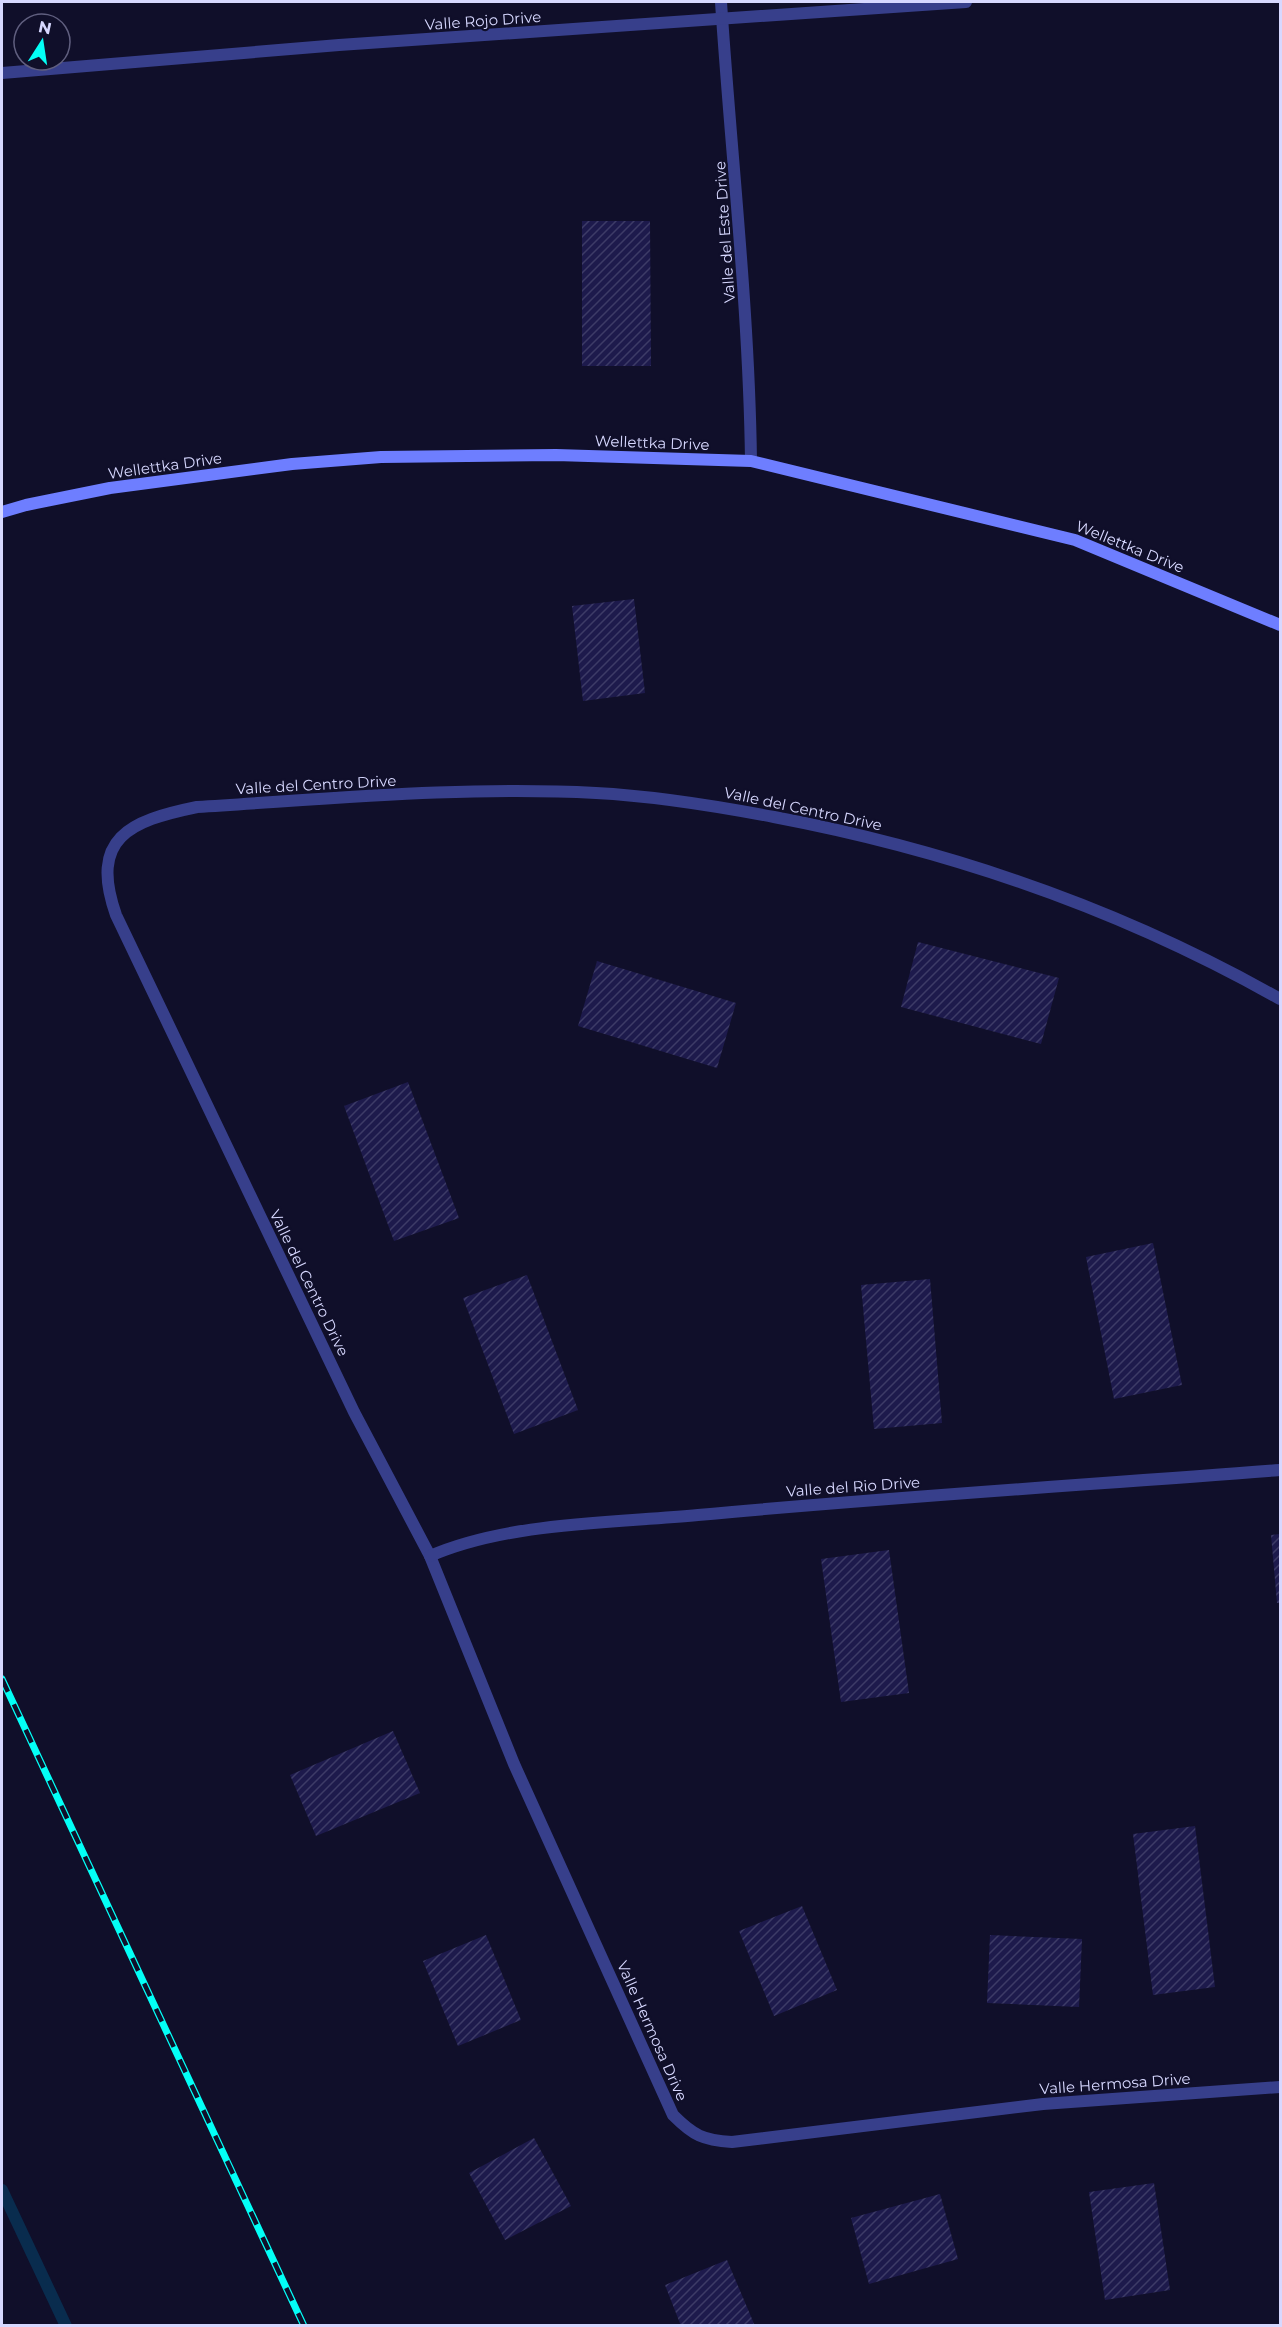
<svg xmlns="http://www.w3.org/2000/svg" width="1282" height="2327" viewBox="0 0 1282 2327" font-family="Montserrat,sans-serif">
<style>
.lines{fill:none;stroke-linecap:round;stroke-linejoin:round}
.stream{stroke:#092c4e;stroke-width:12}
.building{fill:url(#building-hatch)}
.street{stroke:#373f8b;stroke-width:12}
.secondary{stroke:#6e7eff;stroke-width:12}
.rail-casing{stroke:#03fff6;stroke-width:7}
.rail{stroke:#100f2a;stroke-width:4.5;stroke-dasharray:14;stroke-linecap:butt}
.labels{text-anchor:middle;stroke-width:4.5;stroke-linejoin:round;paint-order:stroke}
.street-label{font-size:15px;fill:#d7d8ff;stroke:#100f2a}
</style>
<defs>
<pattern id="building-hatch" width="6" height="6" patternUnits="userSpaceOnUse" patternTransform="scale(1.5)"><rect width="6" height="6" fill="#1d1a4c"/><path d="M-1 1l2-2M0 6l6-6M5 7l2-2" fill="none" stroke="#3d3b67"/></pattern>
</defs>
<rect width="100%" height="100%" fill="#100f2a"/>
<g class="lines">
<path class="stream" d="M2,2190l64,136"/>
</g>
<g class="building">
<path d="M582,221h68l1,145h-69z"/>
<path d="M634,599l11,94 -62,8 -11,-95z"/>
<path d="M918,942l141,36 -18,66 -140,-37z"/>
<path d="M597,961l139,42 -19,65 -139,-42z"/>
<path d="M408,1082l51,136 -65,23 -50,-135z"/>
<path d="M1153,1243l29,142 -68,14 -28,-142z"/>
<path d="M527,1275l51,135 -64,24 -51,-136z"/>
<path d="M930,1279l12,144 -68,6 -13,-144z"/>
<path d="M1280,1534v69h-3l-6,-68z"/>
<path d="M889,1550l20,143 -68,9 -20,-143z"/>
<path d="M393,1731l27,62 -104,43 -26,-61z"/>
<path d="M1195,1826l20,161 -62,8 -20,-161z"/>
<path d="M802,1906l35,84 -63,26 -35,-85z"/>
<path d="M486,1935l35,85 -63,26 -35,-85z"/>
<path d="M990,1935l92,4 -3,68 -92,-4z"/>
<path d="M534,2138l37,68 -66,34 -36,-67z"/>
<path d="M1154,2183l16,107 -65,10 -16,-108z"/>
<path d="M940,2194l18,65 -89,25 -18,-66z"/>
<path d="M727,2260l28,66h-74l-16,-41z"/>
</g>
<g class="lines">
<g class="street">
<path d="M721,2c10,153 28,305 30,459"/>
<path d="M2,73l337,-28 627,-43"/>
<path d="M1280,999c-159,-90 -326,-148 -506,-182 -58,-11 -118,-21 -178,-24 -133,-7 -266,6 -399,14 -68,14 -108,31 -81,108l238,497 76,144 84,208 159,351c21,21 30,25 59,27l311,-38 237,-17"/>
<path d="M430,1556c78,-34 183,-33 268,-41 194,-18 388,-30 582,-45"/>
</g>
<path class="secondary" d="M2,512l24,-7 84,-17 182,-24 89,-7 175,-2 195,6 324,79 205,85"/>
<g class="rail-casing">
<path id="rail" d="M2,1679l302,647"/>
</g>
<use href="#rail" class="rail"/>
</g>
<g class="labels">
<g class="street-label">
<text transform="translate(483 21) rotate(-4)" y="5">Valle Rojo Drive</text>
<text transform="translate(725 232) rotate(-94)" y="5">Valle del Este Drive</text>
<text transform="translate(652 443) rotate(2)" y="5">Wellettka Drive</text>
<text transform="translate(165 466) rotate(-8)" y="5">Wellettka Drive</text>
<text transform="translate(1130 547) rotate(22)" y="5">Wellettka Drive</text>
<text transform="translate(316 785) rotate(-3)" y="5">Valle del Centro Drive</text>
<text transform="translate(803 809) rotate(12)" y="5">Valle del Centro Drive</text>
<text transform="translate(309 1283) rotate(64)" y="5">Valle del Centro Drive</text>
<text transform="translate(853 1487) rotate(-4)" y="5">Valle del Rio Drive</text>
<text transform="translate(652 2031) rotate(66)" y="5">Valle Hermosa Drive</text>
<text transform="translate(1115 2084) rotate(-4)" y="5">Valle Hermosa Drive</text>
</g>
</g>
<rect width="1282" height="2327" fill="none" stroke="#d7d8ff" stroke-width="6"/>
<g transform="translate(42 42) rotate(12)"><circle r="28" fill="#100f2a" stroke="#605f7f" stroke-width="1.5"/>
<path d="M0-4.5L10 22L0 15L-10 22Z" fill="#03fff6"/>
<text y="-9" font-size="16" font-weight="bold" text-anchor="middle" fill="#d7d8ff">N</text>
</g>
</svg>
